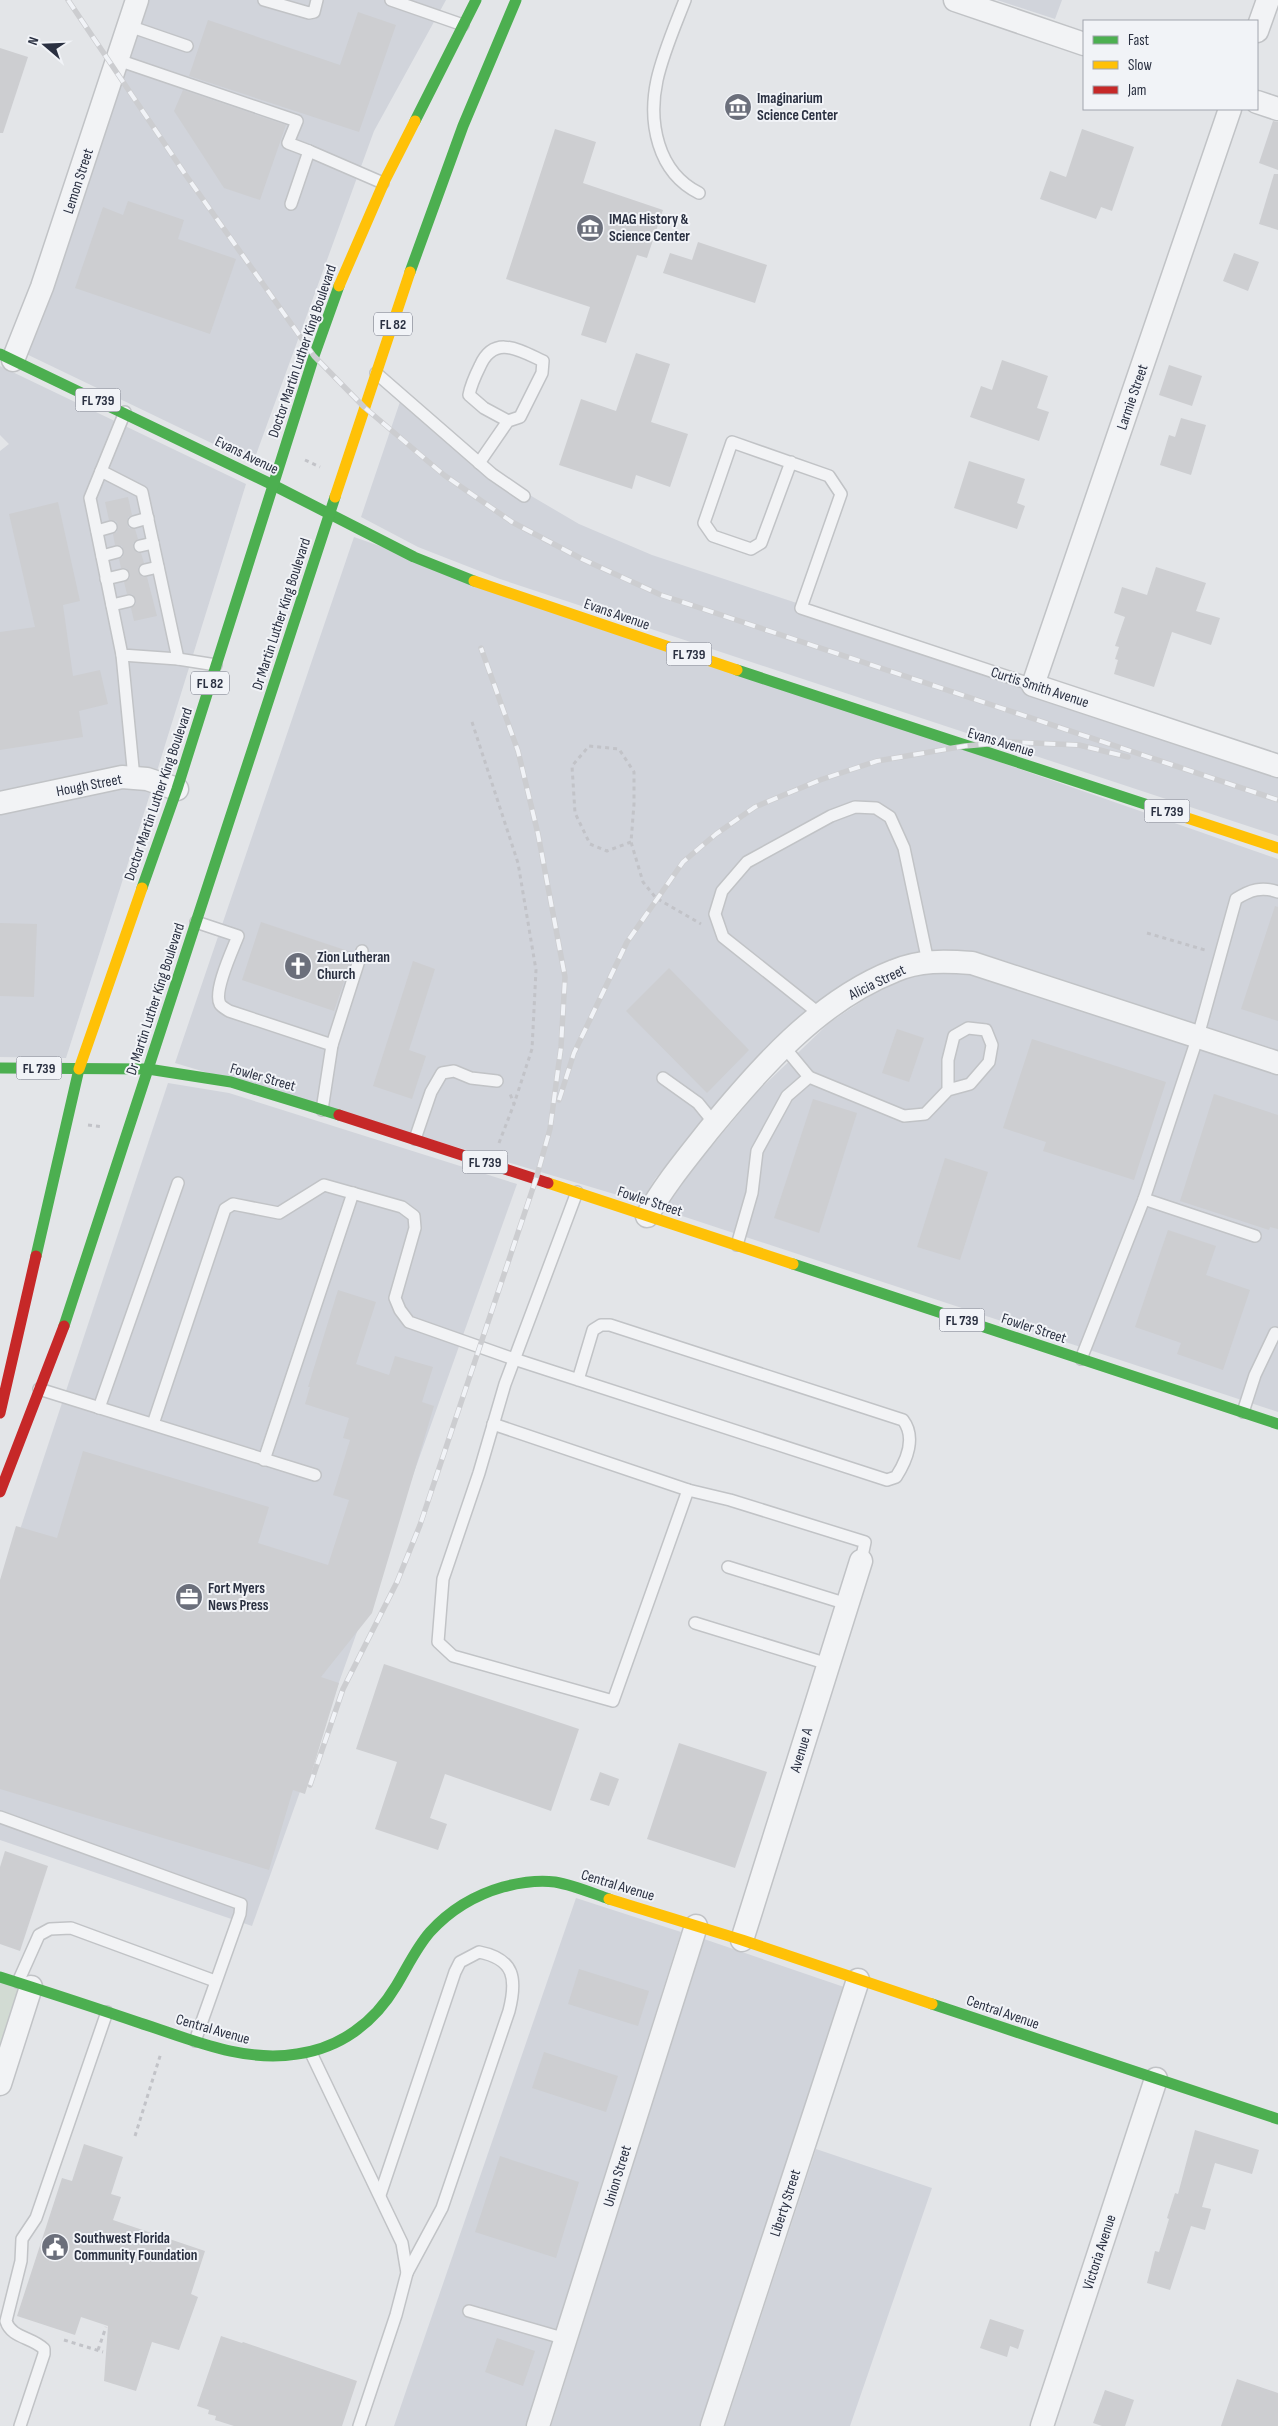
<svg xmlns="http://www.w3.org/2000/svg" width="1278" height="2426" viewBox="0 0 1278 2426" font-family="'Sofia Sans Condensed',sans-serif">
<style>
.built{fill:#d1d4db}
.green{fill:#d2dbd3}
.building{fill:#cdced1}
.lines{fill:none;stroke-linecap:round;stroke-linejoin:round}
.lane-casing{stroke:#c1c3c6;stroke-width:14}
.street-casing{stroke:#c1c3c6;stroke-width:25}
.path{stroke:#c2c3c8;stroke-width:3;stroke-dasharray:4 4;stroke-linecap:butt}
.lane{stroke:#f2f3f5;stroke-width:11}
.street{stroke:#f2f3f5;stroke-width:22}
.fast{stroke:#4caf50;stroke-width:11}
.slow{stroke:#ffc107;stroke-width:11}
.jam{stroke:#c62828;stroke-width:11}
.rail-casing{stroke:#cccdd0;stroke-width:5.5}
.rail{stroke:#f1f3f7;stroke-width:4;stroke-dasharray:11;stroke-linecap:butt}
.labels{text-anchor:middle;stroke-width:4;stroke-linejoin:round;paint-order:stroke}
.shield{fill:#f1f3f7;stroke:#666a78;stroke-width:1}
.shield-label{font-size:14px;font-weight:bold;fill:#2a3041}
.poi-label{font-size:15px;font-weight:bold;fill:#2a3041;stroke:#f1f3f7;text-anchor:start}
.street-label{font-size:15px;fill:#2a3041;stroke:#f1f3f7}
</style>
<rect width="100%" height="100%" fill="#e3e5e8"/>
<g class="built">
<path d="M137,0h309l-72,131 -121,332 -235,-113z"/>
<path d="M997,0h65l-7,19z"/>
<path d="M0,366l246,118 -89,287 -39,-4 -118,24v-340l9,-7 -9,-9z"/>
<path d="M404,390l68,65 61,42 46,27 73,31 626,208v73l-778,-257 -82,-32 -57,-30z"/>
<path d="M354,537l924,322v192l-303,-98 -33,-3 -29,3 -25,8 -49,27 -63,52 -40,39 -81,100 -14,23 -466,-139z"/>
<path d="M123,788l28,3 -85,267 -66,-1v-243z"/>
<path d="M943,972l27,2 308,100v338l-614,-202 10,-18 81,-98 74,-71 48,-32 22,-10 20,-6z"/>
<path d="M168,1083l61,10 288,91 -265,742 -252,-86v-250z"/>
<path d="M576,1898l105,34 -155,494h-132z"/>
<path d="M704,1939l140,48 -144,439h-149z"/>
<path d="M816,2149l116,39 -82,238h-125z"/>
</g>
<path class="green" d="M0,1977l31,11 -31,97z"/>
<g class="building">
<path d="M358,12l38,13 -37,107 -170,-56 19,-56 132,45z"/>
<path d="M0,48l28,9 -25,76h-3z"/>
<path d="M183,90l103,35 -26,75 -36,-12 -50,-77z"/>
<path d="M1273,121l5,1v48l-19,-7z"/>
<path d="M555,129l41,13 -13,41 80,27 -16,48 -10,-3 -31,88 -25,-8 9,-28 -84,-28z"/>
<path d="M1082,129l52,18 -22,64 -11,-4 -5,12 -56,-20 10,-28 16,6z"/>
<path d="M1274,174h4v56l-19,-6z"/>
<path d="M128,201l56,19 -6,19 58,20 -26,75 -135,-46 28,-81 20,8z"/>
<path d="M698,242l69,23 -12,38 -92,-30 7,-20 22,7z"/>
<path d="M1234,253l25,9 -11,29 -25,-10z"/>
<path d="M636,353l34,11 -19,58 37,12 -18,53 -34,-12 -4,14 -73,-24 22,-66 35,12z"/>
<path d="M1002,360l46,16 -11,32 12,4 -10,29 -69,-24 11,-31 11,4z"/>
<path d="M1169,365l33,11 -10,30 -33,-11z"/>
<path d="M1181,418l25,7 -15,50 -31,-10 9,-30 6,2z"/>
<path d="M969,461l56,18 -8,24 8,3 -8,23 -63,-21z"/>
<path d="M128,497l4,18 -4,2 -1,7 2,4 6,1 3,10 -5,4v5l4,5h4l3,10 -6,4v5l4,5h5l10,39 -23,5 -3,-13 5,-4v-5l-4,-5h-5l-3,-12 6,-4v-5l-4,-5h-5l-2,-9 4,-2 1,-6 -2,-5 -7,-1 -2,-11 4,-2 1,-7 -2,-4 -7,-1 -4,-18z"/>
<path d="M58,502l22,99 -17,4 10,71 27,-6 8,34 -29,7 4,26 -83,13v-118l35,-5 -26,-113z"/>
<path d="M1156,567l50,16 -10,28 24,7 -9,27 -39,-13 -18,55 -40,-13 4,-14 -3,-1 4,-12 -4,-1 10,-29 -11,-4 8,-26 25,8z"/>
<path d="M1275,906l3,1v114l-37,-12z"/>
<path d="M261,922l93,31 -20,58 -92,-31z"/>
<path d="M0,923l37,1 -3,73 -34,-1z"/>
<path d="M413,961l22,8 -26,81 17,6 -14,43 -39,-13z"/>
<path d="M669,968l80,82 -42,43 -81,-82z"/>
<path d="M897,1029l27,9 -15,44 -27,-9z"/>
<path d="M1032,1039l134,43 -32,98 -91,-29 3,-9 -43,-14z"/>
<path d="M1214,1094l64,21v114l-8,-2 -1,3 -89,-29z"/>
<path d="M813,1099l44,14 -38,120 -45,-15z"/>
<path d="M945,1158l43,14 -28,88 -43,-13z"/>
<path d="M1168,1230l48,16 -10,29 44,15 -27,80 -46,-16 4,-11 -46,-16z"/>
<path d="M338,1290l38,12 -20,62 33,11 6,-19 38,11 -11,35 12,4 -62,207 -51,64 18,6 -34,111 -12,-4 -24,80 -269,-81v-209l16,-54 41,12 26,-87 186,56 -11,36 70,22 21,-65 -16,-5 17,-55 -7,-2 6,-20 -44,-14 5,-17h-2z"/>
<path d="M384,1664l195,65 -28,82 -106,-37 -15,44 17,6 -9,26 -63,-21 22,-67 -41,-13z"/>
<path d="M679,1743l88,29 -32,96 -88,-29z"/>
<path d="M600,1772l19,7 -10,27 -19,-6z"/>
<path d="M5,1851l43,15 -28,85 -20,-7v-77z"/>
<path d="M579,1969l70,22 -11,35 -70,-22z"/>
<path d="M544,2052l74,24 -12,36 -74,-24z"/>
<path d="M1195,2130l64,20 -7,24 -37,-11 -13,44 9,2 -6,21 -14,-4 -21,64 -23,-7 8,-32 4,1 10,-33 -2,-1 8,-25 3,1z"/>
<path d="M84,2144l39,13 -12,37 10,3 -8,23 92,31 -14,43 7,3 -19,53 -27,-8 -16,49 -32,-10 4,-55 -27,-9 -6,18 -58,-19 45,-138 10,3z"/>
<path d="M500,2156l79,26 -23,76 -81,-26z"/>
<path d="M990,2319l34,11 -6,19 -8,-3 -3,11 -27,-9z"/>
<path d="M221,2336l21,7 1,-1 114,39 -15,45h-108l-19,-6 1,-4 -8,-2 1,-4 -12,-4z"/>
<path d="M497,2338l38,13 -12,35 -38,-14z"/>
<path d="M1237,2379l41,14v33h-57z"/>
<path d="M1105,2390l29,10 -9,26h-23l-9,-3z"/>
</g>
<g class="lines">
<g class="lane-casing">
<g id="lane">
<path d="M264,0l45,13 5,-1 3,-12"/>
<path d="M391,0l72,25"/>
<path d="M685,0c-10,26 -22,53 -28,80 -9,42 0,92 42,113"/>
<path d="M129,26l58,20"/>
<path d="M118,60l179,61 -9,22 21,8"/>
<path d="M291,204l18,-53 74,32"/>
<path d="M376,373l116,101 32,22"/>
<path d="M125,412l-35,86 32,157 56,4 38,6"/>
<path d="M791,462l-30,81 -10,6 -38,-13 -9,-13 28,-81 97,34 12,18 -40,114 232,77"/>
<path d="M479,463l29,-42 12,-4 22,-44 1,-12c-24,-11 -49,-27 -63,5 -5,10 -9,18 -11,29l15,13 24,13"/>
<path d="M101,471l41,21 36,167"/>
<path d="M134,522l14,-4"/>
<path d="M97,531l14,-4"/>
<path d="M140,546l13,-3"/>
<path d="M102,556l15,-4"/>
<path d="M145,570l13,-3"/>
<path d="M106,579l17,-4"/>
<path d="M112,605l17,-4"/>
<path d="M122,655l12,123"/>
<path d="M196,922l42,14c-5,13 -25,55 -18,68 2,3 6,5 9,7l103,34 -10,65"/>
<path d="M821,1015l-98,-78 -8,-23 7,-23 25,-29 84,-46 24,-9 21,1 14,9 14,31 24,114"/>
<path d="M332,1045l30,-94"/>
<path d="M785,1048l24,29"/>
<path d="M663,1078l35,25 17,21"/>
<path d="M415,1139l16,-47 11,-19 12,-2 17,7 26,3"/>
<path d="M577,1192l-72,192 -26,89 -36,106 -5,63 15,14 160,45 75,-211 42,10 135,42 -4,19"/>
<path d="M1144,1199l111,37"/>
<path d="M737,1245l15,-52 5,-42 30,-55 22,-19 95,39 21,-2 23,-24 22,-6 19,-22 3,-17 -6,-15 -18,-2 -14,8 -6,24v30"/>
<path d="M1081,1359l63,-160 54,-163 38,-137c14,-9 26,-13 42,-7"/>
<path d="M39,1389l276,86"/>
<path d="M99,1408l79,-225"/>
<path d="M1243,1412l12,-37 20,-42"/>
<path d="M153,1424l72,-215 8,-5 46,9 45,-28 78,22 12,9 1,12 -20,70 5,12 9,12 105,37 373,121 9,-3c11,-17 20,-40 7,-57l-293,-95h-9l-8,5 -15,50"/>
<path d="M493,1424l195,66"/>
<path d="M264,1460l89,-267"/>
<path d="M728,1567l119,37"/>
<path d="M695,1623l133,41"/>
<path d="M0,1817l241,87 -1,10 -45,127"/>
<path d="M18,1982l21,-47 11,-6 21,-1 144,53"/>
<path d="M311,2053l91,190 5,30 -11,42 -37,111"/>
<path d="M380,2195l75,-223 5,-10 19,-10c36,7 38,27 30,59l-67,197 -35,65"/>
<path d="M469,2311l97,28"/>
<path d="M20,2426l24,-72v-5c-12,-12 -33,-11 -38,-28l15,-60 1,-22 14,-21 71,-206"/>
</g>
</g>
<g class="street-casing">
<g id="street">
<path d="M955,0l129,44"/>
<path d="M1257,31l11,-31"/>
<path d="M1257,102l21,7"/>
<path d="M1230,109l-197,576 245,81"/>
<path d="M13,360l29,-73 95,-287"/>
<path d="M0,803l122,-26 25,2 30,10"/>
<path d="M647,1216c18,-32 40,-58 62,-86 50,-61 109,-129 185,-159 25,-11 51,-10 78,-8l306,100"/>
<path d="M742,1940l119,-379"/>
<path d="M0,2084l31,-97"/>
<path d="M538,2426l158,-500"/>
<path d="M712,2426l146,-446"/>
<path d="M1042,2426l114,-347"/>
</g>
</g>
<g class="path">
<path d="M305,460l15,7"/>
<path d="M472,722l46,141 18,107 -4,79 -18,55"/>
<path d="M631,842l-24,9 -17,-7 -15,-31 -3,-47 17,-20 30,3 15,23v32l-3,38 12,40 13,16 45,26"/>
<path d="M1147,933l58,17"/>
<path d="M88,1125l15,2"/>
<path d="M499,1143l15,-39 -5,-13"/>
<path d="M135,2136l26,-83"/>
<path d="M64,2340l39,12"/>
<path d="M98,2350l8,-23"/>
</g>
<use href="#lane" class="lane"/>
<use href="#street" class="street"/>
<g class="fast">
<path d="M415,121l61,-121"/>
<path d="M410,272l53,-146 53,-126"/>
<path d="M0,354l273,131 141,72 60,24"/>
<path d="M737,670l420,138"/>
<path d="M142,888l35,-99 137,-433 25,-70"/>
<path d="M0,1068l148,1 83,13 108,33"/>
<path d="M148,1069l187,-572"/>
<path d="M36,1256l43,-187"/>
<path d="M793,1264l485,160"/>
<path d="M64,1326l84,-257"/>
<path d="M0,1977c47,15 93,30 140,46 50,16 103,40 157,31 43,-6 77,-31 99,-68 11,-18 20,-38 34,-54 20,-22 45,-37 73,-45 15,-4 36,-7 52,-5 18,3 37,11 54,17"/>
<path d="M932,2004l346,115"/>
</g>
<g class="slow">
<path d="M339,286l46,-106 30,-59"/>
<path d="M335,497l75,-225"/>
<path d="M474,581l263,89"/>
<path d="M1157,808l121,40"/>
<path d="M79,1069l63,-181"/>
<path d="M548,1183l245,81"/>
<path d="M609,1899l133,41 190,64"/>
</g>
<g class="jam">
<path d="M339,1115l209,68"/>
<path d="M0,1413l36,-157"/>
<path d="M0,1492l64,-166"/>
</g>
<g class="rail-casing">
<g id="rail">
<path d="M68,0l117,174 129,182 50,51 80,68 68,47 70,37 79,36 617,205"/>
<path d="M559,1100l15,-47 53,-111 56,-80 33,-28 39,-27 65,-27 57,-19 88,-15 45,-4 69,3 49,12"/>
<path d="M310,1785l33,-96 54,-107 23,-57 116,-346 14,-50 11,-82 4,-70 -27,-143 -20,-83 -37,-103"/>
</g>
</g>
<use href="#rail" class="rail"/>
</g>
<defs>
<g id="museum-disc" transform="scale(1.4375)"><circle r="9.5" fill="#6b6f7b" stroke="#f1f3f7"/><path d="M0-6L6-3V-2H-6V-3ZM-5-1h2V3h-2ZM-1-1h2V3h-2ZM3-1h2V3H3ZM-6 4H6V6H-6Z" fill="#fff"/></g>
<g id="church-disc" transform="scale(1.4375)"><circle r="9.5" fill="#6b6f7b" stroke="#f1f3f7"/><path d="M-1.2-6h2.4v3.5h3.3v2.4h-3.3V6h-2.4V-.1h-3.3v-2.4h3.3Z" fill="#fff"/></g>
<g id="office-disc" transform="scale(1.4375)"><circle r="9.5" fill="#6b6f7b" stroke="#f1f3f7"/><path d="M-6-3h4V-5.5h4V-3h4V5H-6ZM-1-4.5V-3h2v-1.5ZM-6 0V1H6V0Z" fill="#fff"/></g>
<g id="civic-disc" transform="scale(1.4375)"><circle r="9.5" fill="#6b6f7b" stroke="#f1f3f7"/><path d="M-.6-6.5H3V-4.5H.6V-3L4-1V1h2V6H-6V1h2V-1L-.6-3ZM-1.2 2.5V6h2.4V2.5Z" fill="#fff"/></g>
</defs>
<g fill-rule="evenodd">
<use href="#museum-disc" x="738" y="107"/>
<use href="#museum-disc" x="590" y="228"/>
<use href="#church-disc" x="298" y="966"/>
<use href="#office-disc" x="189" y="1597"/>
<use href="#civic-disc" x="55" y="2247"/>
</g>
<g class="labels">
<g class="shield">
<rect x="374" y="312.5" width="38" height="23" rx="4"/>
<rect x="75.5" y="388.5" width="45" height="23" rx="4"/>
<rect x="666.5" y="642.5" width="45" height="23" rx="4"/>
<rect x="191" y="671.5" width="38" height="23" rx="4"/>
<rect x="1144.5" y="799.5" width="45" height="23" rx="4"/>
<rect x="16.5" y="1056.5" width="45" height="23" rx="4"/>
<rect x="462.5" y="1150.5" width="45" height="23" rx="4"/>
<rect x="939.5" y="1308.5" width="45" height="23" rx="4"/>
</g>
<g class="shield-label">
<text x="393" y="329">FL 82</text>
<text x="98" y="405">FL 739</text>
<text x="689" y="659">FL 739</text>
<text x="210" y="688">FL 82</text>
<text x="1167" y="816">FL 739</text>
<text x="39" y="1073">FL 739</text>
<text x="485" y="1167">FL 739</text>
<text x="962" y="1325">FL 739</text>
</g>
<g class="poi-label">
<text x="757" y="103">Imaginarium<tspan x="757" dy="17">Science Center</tspan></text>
<text x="609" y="224">IMAG History &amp;<tspan x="609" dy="17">Science Center</tspan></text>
<text x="317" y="962">Zion Lutheran<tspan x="317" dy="17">Church</tspan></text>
<text x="208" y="1593">Fort Myers<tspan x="208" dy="17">News Press</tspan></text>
<text x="74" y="2243">Southwest Florida<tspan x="74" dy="17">Community Foundation</tspan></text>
</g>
<g class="street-label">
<text transform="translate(78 181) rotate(-72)" y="5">Lemon Street</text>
<text transform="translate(302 351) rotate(-71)" y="5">Doctor Martin Luther King Boulevard</text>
<text transform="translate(1132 397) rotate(-71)" y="5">Larmie Street</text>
<text transform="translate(247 455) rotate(26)" y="5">Evans Avenue</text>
<text transform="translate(281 614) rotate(-72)" y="5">Dr Martin Luther King Boulevard</text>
<text transform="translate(617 614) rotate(19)" y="5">Evans Avenue</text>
<text transform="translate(1040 687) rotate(18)" y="5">Curtis Smith Avenue</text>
<text transform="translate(1001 742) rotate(17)" y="5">Evans Avenue</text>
<text transform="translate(89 785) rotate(-11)" y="5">Hough Street</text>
<text transform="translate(158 794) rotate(-71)" y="5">Doctor Martin Luther King Boulevard</text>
<text transform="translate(877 982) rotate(-26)" y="5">Alicia Street</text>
<text transform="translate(155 999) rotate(-72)" y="5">Dr Martin Luther King Boulevard</text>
<text transform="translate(263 1077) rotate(16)" y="5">Fowler Street</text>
<text transform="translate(650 1201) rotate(18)" y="5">Fowler Street</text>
<text transform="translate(1034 1328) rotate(18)" y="5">Fowler Street</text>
<text transform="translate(801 1750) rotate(-73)" y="5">Avenue A</text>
<text transform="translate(618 1885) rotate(17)" y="5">Central Avenue</text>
<text transform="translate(1003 2012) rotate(19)" y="5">Central Avenue</text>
<text transform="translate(213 2029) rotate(16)" y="5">Central Avenue</text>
<text transform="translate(617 2176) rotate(-73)" y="5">Union Street</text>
<text transform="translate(785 2203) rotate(-72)" y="5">Liberty Street</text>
<text transform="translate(1099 2252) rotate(-72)" y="5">Victoria Avenue</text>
</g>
</g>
<rect x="1083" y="20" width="175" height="90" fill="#f1f3f7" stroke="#a1a5ae"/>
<rect x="1093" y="36" width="25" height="8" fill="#4caf50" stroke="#a1a5ae"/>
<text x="1128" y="45" font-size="15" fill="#2a3041">Fast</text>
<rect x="1093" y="61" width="25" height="8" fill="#ffc107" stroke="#a1a5ae"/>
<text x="1128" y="70" font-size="15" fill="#2a3041">Slow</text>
<rect x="1093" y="86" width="25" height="8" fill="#c62828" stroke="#a1a5ae"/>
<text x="1128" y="95" font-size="15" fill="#2a3041">Jam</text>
<g transform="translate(45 45) rotate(289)" stroke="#f1f3f7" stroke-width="4" paint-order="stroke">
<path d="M0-4L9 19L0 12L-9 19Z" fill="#2a3041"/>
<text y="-8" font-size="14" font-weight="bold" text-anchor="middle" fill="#2a3041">N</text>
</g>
</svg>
